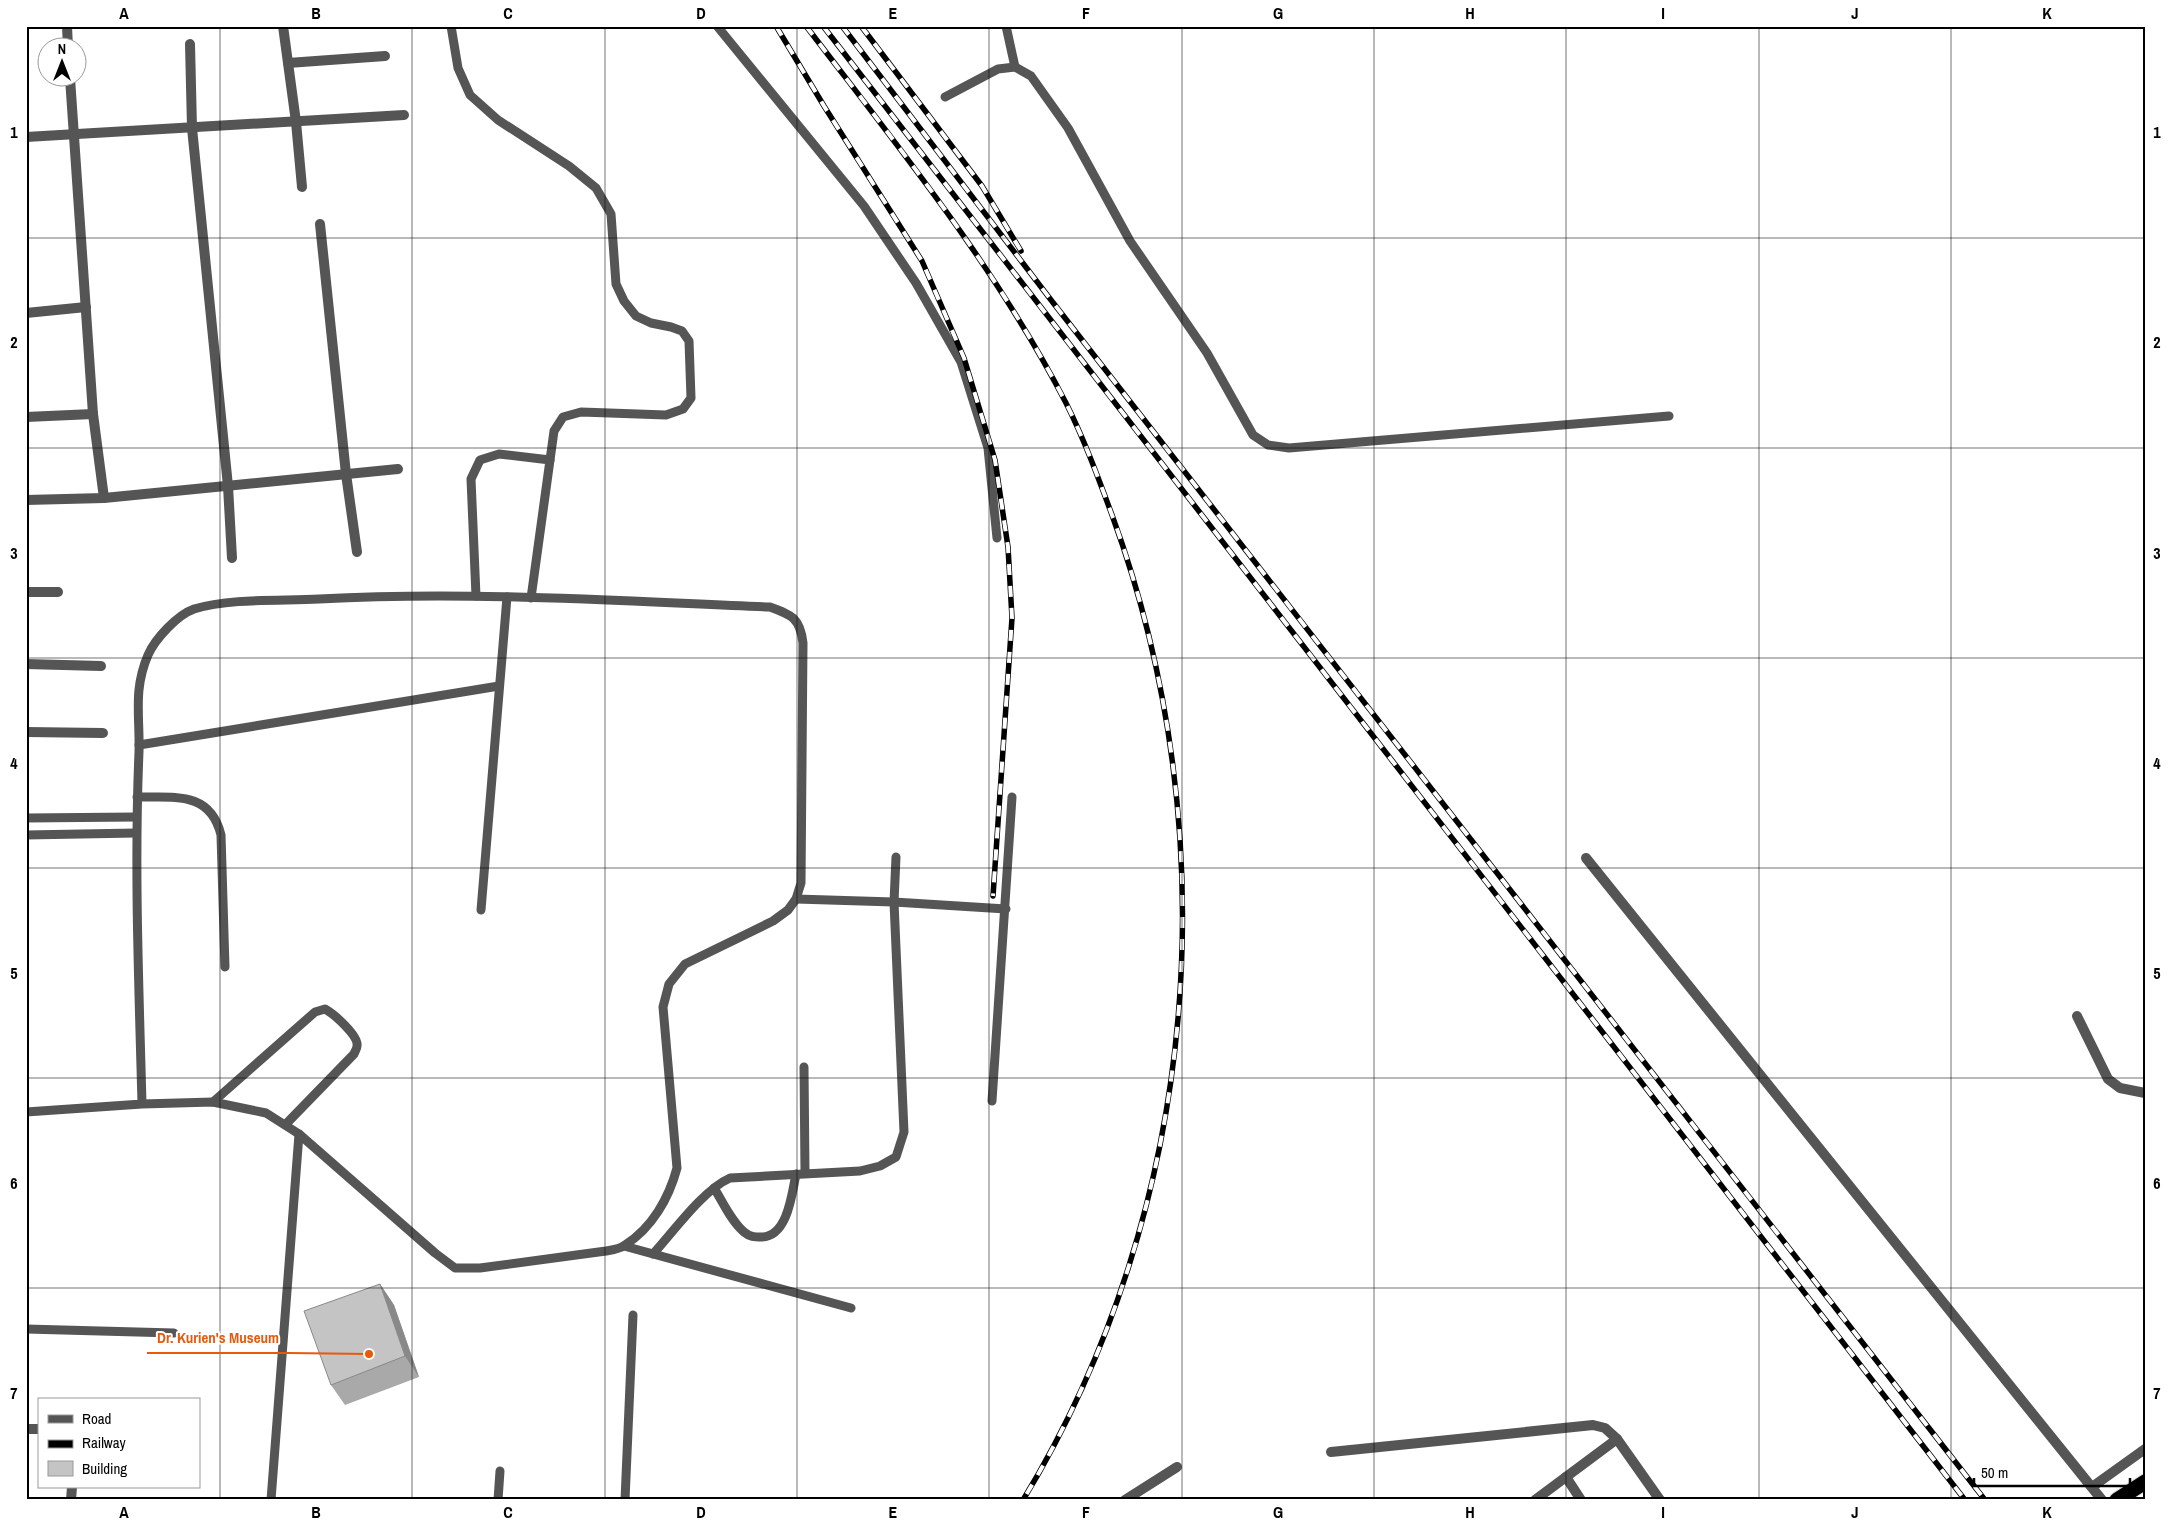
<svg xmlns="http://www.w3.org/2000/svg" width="2171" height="1526" viewBox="0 0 2171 1526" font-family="'Archivo Narrow',sans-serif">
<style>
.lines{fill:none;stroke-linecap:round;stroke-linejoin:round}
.highway-casing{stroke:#dbdbdb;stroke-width:17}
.lane{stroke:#555;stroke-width:9}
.street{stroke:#555;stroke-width:10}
.highway{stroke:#000;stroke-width:15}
.rail-casing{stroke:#000;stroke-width:5.5}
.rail{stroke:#fff;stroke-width:4;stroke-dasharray:11;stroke-linecap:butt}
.wall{fill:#a9a9a9}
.shaded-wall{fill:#898989}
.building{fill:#c4c4c4;stroke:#898989}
.grid{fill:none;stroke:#000;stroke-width:1;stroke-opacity:0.55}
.leader{fill:none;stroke:#e8590c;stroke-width:2}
.callout-dot{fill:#e8590c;stroke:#fff;stroke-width:2}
.callout-label{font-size:15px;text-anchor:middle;font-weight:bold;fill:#e8590c;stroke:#fff;stroke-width:4;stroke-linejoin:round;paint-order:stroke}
.neatline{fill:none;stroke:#000;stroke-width:2}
.grid-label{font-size:16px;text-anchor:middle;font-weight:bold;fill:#000}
</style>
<rect width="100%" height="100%" fill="#fff"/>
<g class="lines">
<g class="highway-casing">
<path id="highway" d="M2117,1500l28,-18"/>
</g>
<g class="lane">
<path d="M451,26l7,42 12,27 28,25 71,46 27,22 15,26 5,70 8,17 12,15 15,7 20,4 11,4 7,10 2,57 -8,11 -17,6 -85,-3 -18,5 -9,14 -23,167"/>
<path d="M717,26l147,180 52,77 45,79 27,86 9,90"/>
<path d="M1006,26l9,41"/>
<path d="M945,97l53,-28 17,-2 16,9 37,52 62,113 77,112 46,82 15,10 21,3 380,-32"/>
<path d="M476,596l-5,-117 9,-19 19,-6 51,6"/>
<path d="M139,745l360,-59"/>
<path d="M137,797c36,1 73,-7 84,38l4,132"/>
<path d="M26,818l110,-1"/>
<path d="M26,835l110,-2"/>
<path d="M796,899l98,3 112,7"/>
<path d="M481,910l26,-313"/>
<path d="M804,1067l1,106"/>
<path d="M992,1101l20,-304"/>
<path d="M213,1102l102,-90 10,-3c9,5 34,27 32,37 0,3 -2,5 -3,8l-68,70"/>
<path d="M26,1112l116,-8 71,-2 53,11 33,21 136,119 20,15h25l126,-17c6,-1 14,-2 19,-6 27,-17 44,-47 52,-77l-14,-161 6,-23 16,-20 88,-43 15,-11 8,-11 5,-16 2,-240c-3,-25 -11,-28 -33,-36 -150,-6 -300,-16 -451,-8 -38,2 -89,-1 -125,10 -17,6 -39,30 -46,46 -15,35 -8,61 -9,97 -5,117 0,235 3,352"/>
<path d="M714,1188c9,14 17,33 30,44 6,5 10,5 18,5 26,-1 30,-44 34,-63"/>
<path d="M624,1246l227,62"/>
<path d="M653,1254c21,-23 50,-64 77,-76l130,-7 20,-5 16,-9 8,-25 -10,-230 2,-45"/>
<path d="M26,1329l148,4"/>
<path d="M271,1500l28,-366"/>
<path d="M498,1500l2,-29"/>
<path d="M625,1500l8,-185"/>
</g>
<g class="street">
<path d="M67,26l1,22"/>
<path d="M283,26l13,96 6,65"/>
<path d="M190,44l2,84 36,358 4,72"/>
<path d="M288,63l97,-7"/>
<path d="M70,78l23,336 11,84"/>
<path d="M26,137l378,-22"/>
<path d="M320,224l26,250 11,78"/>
<path d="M26,313l60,-6"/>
<path d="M26,417l67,-3"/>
<path d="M26,500l78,-2 294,-29"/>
<path d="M26,592h32"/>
<path d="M26,664l75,2"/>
<path d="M26,732l77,1"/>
<path d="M1586,858l516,642"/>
<path d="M2077,1016l31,63 12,9 25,5"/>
<path d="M26,1429h13"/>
<path d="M1331,1452l262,-27 12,3 12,11 43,61"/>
<path d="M1566,1477l15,23"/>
<path d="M2092,1487l53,-38"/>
<path d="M71,1500l1,-13"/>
<path d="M1125,1500l52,-33"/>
<path d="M1535,1500l82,-61"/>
</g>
<use href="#highway" class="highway"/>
<g class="rail-casing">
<g id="rail">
<path d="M776,26l48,80 98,155 42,97 31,102 13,87 4,71 -19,278"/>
<path d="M806,26c93,122 190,241 260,377 18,36 32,74 46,112 117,319 89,692 -89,985"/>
<path d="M823,26l1142,1474"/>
<path d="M842,26l209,274 934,1200"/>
<path d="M861,26l121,160 39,65"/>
</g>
</g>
<use href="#rail" class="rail"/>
</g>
<path class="wall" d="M380,1284l14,21 25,72 -74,28 -14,-20z"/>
<path class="shaded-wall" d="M380,1284l14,21 25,72 -14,-21z"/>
<path class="building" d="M380,1284l25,72 -74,29 -27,-74z"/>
<path class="grid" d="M220,26v1474M412,26v1474M605,26v1474M797,26v1474M989,26v1474M1182,26v1474M1374,26v1474M1566,26v1474M1759,26v1474M1951,26v1474M26,238h2119M26,448h2119M26,658h2119M26,868h2119M26,1078h2119M26,1288h2119"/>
<path class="leader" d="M369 1354L289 1353H147"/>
<circle class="callout-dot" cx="369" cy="1354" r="5"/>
<g class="callout-label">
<text x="218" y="1343">Dr. Kurien's Museum</text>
</g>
<rect width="2171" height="1526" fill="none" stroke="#ffffff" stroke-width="55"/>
<rect x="38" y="1398" width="162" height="90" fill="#ffffff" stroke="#999999"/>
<rect x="48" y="1415" width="25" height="8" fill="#555555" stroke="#999999"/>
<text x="82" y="1424" font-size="15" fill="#000000">Road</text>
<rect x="48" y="1440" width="25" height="8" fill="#000000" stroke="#999999"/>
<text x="82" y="1448" font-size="15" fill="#000000">Railway</text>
<rect x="48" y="1461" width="25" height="15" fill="#c4c4c4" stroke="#999999"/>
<text x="82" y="1474" font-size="15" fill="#000000">Building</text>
<g transform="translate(62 62)"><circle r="24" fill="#ffffff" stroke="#999999"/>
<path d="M0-4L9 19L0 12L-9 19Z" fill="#000000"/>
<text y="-8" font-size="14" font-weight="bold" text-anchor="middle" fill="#000000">N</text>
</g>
<path d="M1974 1478v8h156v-8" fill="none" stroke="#000000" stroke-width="2.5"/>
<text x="1981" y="1478" font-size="15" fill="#000000" stroke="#ffffff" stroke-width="4" paint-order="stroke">50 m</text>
<rect x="28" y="28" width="2116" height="1470" class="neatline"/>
<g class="grid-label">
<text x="124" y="19">A</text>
<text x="316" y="19">B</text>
<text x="508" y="19">C</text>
<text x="701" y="19">D</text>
<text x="893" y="19">E</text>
<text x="1086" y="19">F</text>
<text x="1278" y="19">G</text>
<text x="1470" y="19">H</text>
<text x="1663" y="19">I</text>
<text x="1855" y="19">J</text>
<text x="2047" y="19">K</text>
<text x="14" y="138">1</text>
<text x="2157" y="138">1</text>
<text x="14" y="348">2</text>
<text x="2157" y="348">2</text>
<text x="14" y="559">3</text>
<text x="2157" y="559">3</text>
<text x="14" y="769">4</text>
<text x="2157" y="769">4</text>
<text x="14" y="979">5</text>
<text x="2157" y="979">5</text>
<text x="14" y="1189">6</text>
<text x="2157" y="1189">6</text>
<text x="14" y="1399">7</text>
<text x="2157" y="1399">7</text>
<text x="124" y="1518">A</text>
<text x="316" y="1518">B</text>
<text x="508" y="1518">C</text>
<text x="701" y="1518">D</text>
<text x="893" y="1518">E</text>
<text x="1086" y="1518">F</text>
<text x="1278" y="1518">G</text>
<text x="1470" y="1518">H</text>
<text x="1663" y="1518">I</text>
<text x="1855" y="1518">J</text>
<text x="2047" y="1518">K</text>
</g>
</svg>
